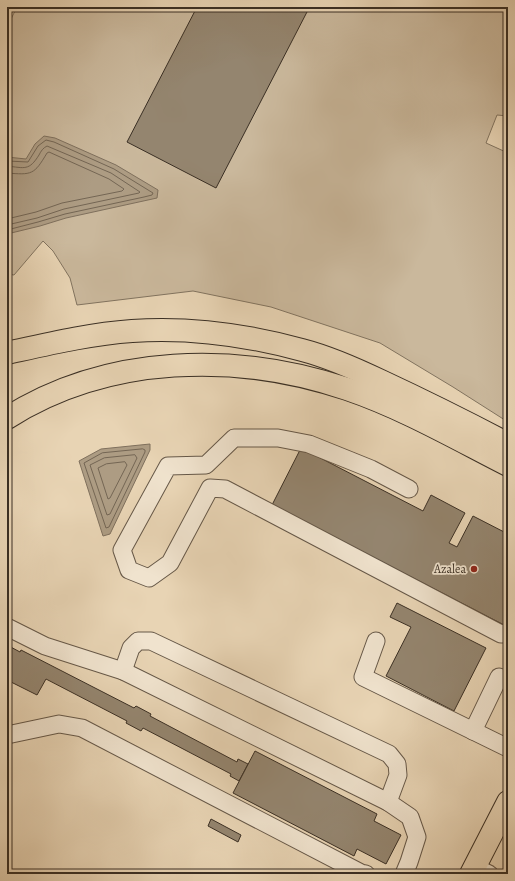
<svg xmlns="http://www.w3.org/2000/svg" width="515" height="881" viewBox="0 0 515 881" font-family="Alegreya,serif">
<style>
.green{fill:#cab89c;stroke:#827460}
.water{fill:#ad9c83;stroke:#7f705d}
.lines{fill:none;stroke-linecap:round;stroke-linejoin:round}
.shore{stroke:#746654;stroke-width:1}
.building{fill:#94856f;stroke:#3a2f24}
.minor-casing{stroke:#665848;stroke-width:19}
.major-casing{stroke:#3a2f24;stroke-width:24}
.highway-casing{stroke:#3a2f24;stroke-width:24}
.minor{stroke:#f0e3ce;stroke-width:17}
.major{stroke:#e8d4b4;stroke-width:22}
.highway{stroke:#e8d4b4;stroke-width:22}
.poi-dot{fill:#8f2418;stroke:#f0e3ce;stroke-width:1.5}
.labels{text-anchor:middle;stroke-width:3.5;stroke-linejoin:round;paint-order:stroke}
.poi-label{font-size:12px;fill:#3a2f24;stroke:#f0e3ce;text-anchor:end}
</style>
<rect width="100%" height="100%" fill="#e8d4b4"/>
<filter id="stains"><feTurbulence type="fractalNoise" baseFrequency=".005" numOctaves="4"/><feColorMatrix values="0 0 0 0 .2 0 0 0 0 .09 0 0 0 0 .02 0 0 0 .5 -.17"/></filter>
<radialGradient id="worn" r=".72"><stop offset=".6" stop-color="#630" stop-opacity="0"/><stop offset="1" stop-color="#630" stop-opacity=".3"/></radialGradient>
<path class="green" d="M17,7h476l15,7v102l-11,-1 -11,28 22,10v269l-55,-35 -73,-44 -109,-36 -78,-16 -116,14 -7,-27 -17,-27 -10,-10 -29,34 -7,-1v-247z"/>
<g class="water">
<path d="M44,136l11,2 61,27 42,25 -1,8 -91,20 -26,8 -33,8v-77l19,2 9,-15z"/>
<path d="M150,444v6l-40,84 -7,2 -24,-75 22,-12z"/>
</g>
<g class="lines">
<g class="shore">
<path d="M7,161l21,1 10,-16 8,-6 8,2 60,27 39,24 -1,2 -8,2 -79,17 -27,8 -31,8"/>
<path d="M7,166c18,2 22,5 32,-11 2,-4 4,-7 8,-9l64,27 29,19 -1,1 -75,16 -27,9 -30,7"/>
<path d="M7,173c25,2 27,2 40,-20l2,-1 60,27 15,10 -2,2 -60,12 -26,9 -29,7"/>
<path d="M143,449l2,1v2l-36,75 -3,1 -22,-65 18,-10z"/>
<path d="M135,455l2,3 -27,56 -3,1 -17,-50 14,-7z"/>
<path d="M125,462l2,3 -17,33 -2,1 -10,-31 8,-4z"/>
</g>
</g>
<g class="building">
<path d="M197,7h105l6,3 -92,178 -89,-46z"/>
<path d="M301,448l122,63 8,-16 34,18 -16,30 8,4 16,-31 35,18v88l-2,4 -234,-121z"/>
<path d="M397,603l89,45 -32,63 -68,-35 25,-49 -21,-10z"/>
<path d="M7,645l13,7 1,-2 113,58 2,-2 15,8 -1,2 87,46 1,-3 10,5 -9,17 -9,-5 1,-2 -88,-46 -2,3 -15,-8 1,-2 -81,-42 -9,16 -30,-15z"/>
<path d="M255,751l122,63 -3,7 27,14 -15,29 -29,-15 -3,7 -121,-63z"/>
<path d="M211,819l30,16 -3,7 -30,-16z"/>
</g>
<g class="lines">
<g class="minor-casing">
<g id="minor">
<path d="M409,489l-38,-20 -62,-25 -31,-6h-44l-28,27 -38,1 -46,84 7,20 20,8 21,-15 40,-75 15,1 276,145 7,-1"/>
<path d="M7,627l38,19 78,25 265,131 22,15 7,20 -8,25 -5,12"/>
<path d="M376,641l-13,36 145,71"/>
<path d="M123,671l8,-23 7,-7h13l238,113 8,10 1,11 -10,27"/>
<path d="M473,731l26,-54"/>
<path d="M7,735l52,-11 23,4 279,145 5,1"/>
<path d="M475,867l14,7"/>
</g>
</g>
<g class="major-casing">
<path id="major" d="M471,874l37,-72"/>
</g>
<g class="highway-casing">
<g id="highway">
<path d="M7,353c41,-9 83,-19 125,-22 57,-4 115,4 170,19 27,7 54,19 79,31 43,20 85,41 127,63"/>
<path d="M7,418c101,-64 230,-66 340,-29 56,19 108,49 161,76"/>
</g>
</g>
<use href="#minor" class="minor"/>
<use href="#major" class="major"/>
<use href="#highway" class="highway"/>
</g>
<circle class="poi-dot" cx="474" cy="569" r="4"/>
<g class="labels">
<g class="poi-label">
<text x="466" y="573">Azalea</text>
</g>
</g>
<rect width="515" height="881" fill="none" stroke="#e8d4b4" stroke-width="24"/>
<rect x="8" y="8" width="499" height="865" fill="none" stroke="#3a2f24" stroke-width="2"/>
<rect x="12" y="12" width="491" height="857" fill="none" stroke="#3a2f24"/>
<rect width="100%" height="100%" filter="url(#stains)"/>
<rect width="100%" height="100%" fill="url(#worn)"/>
</svg>
